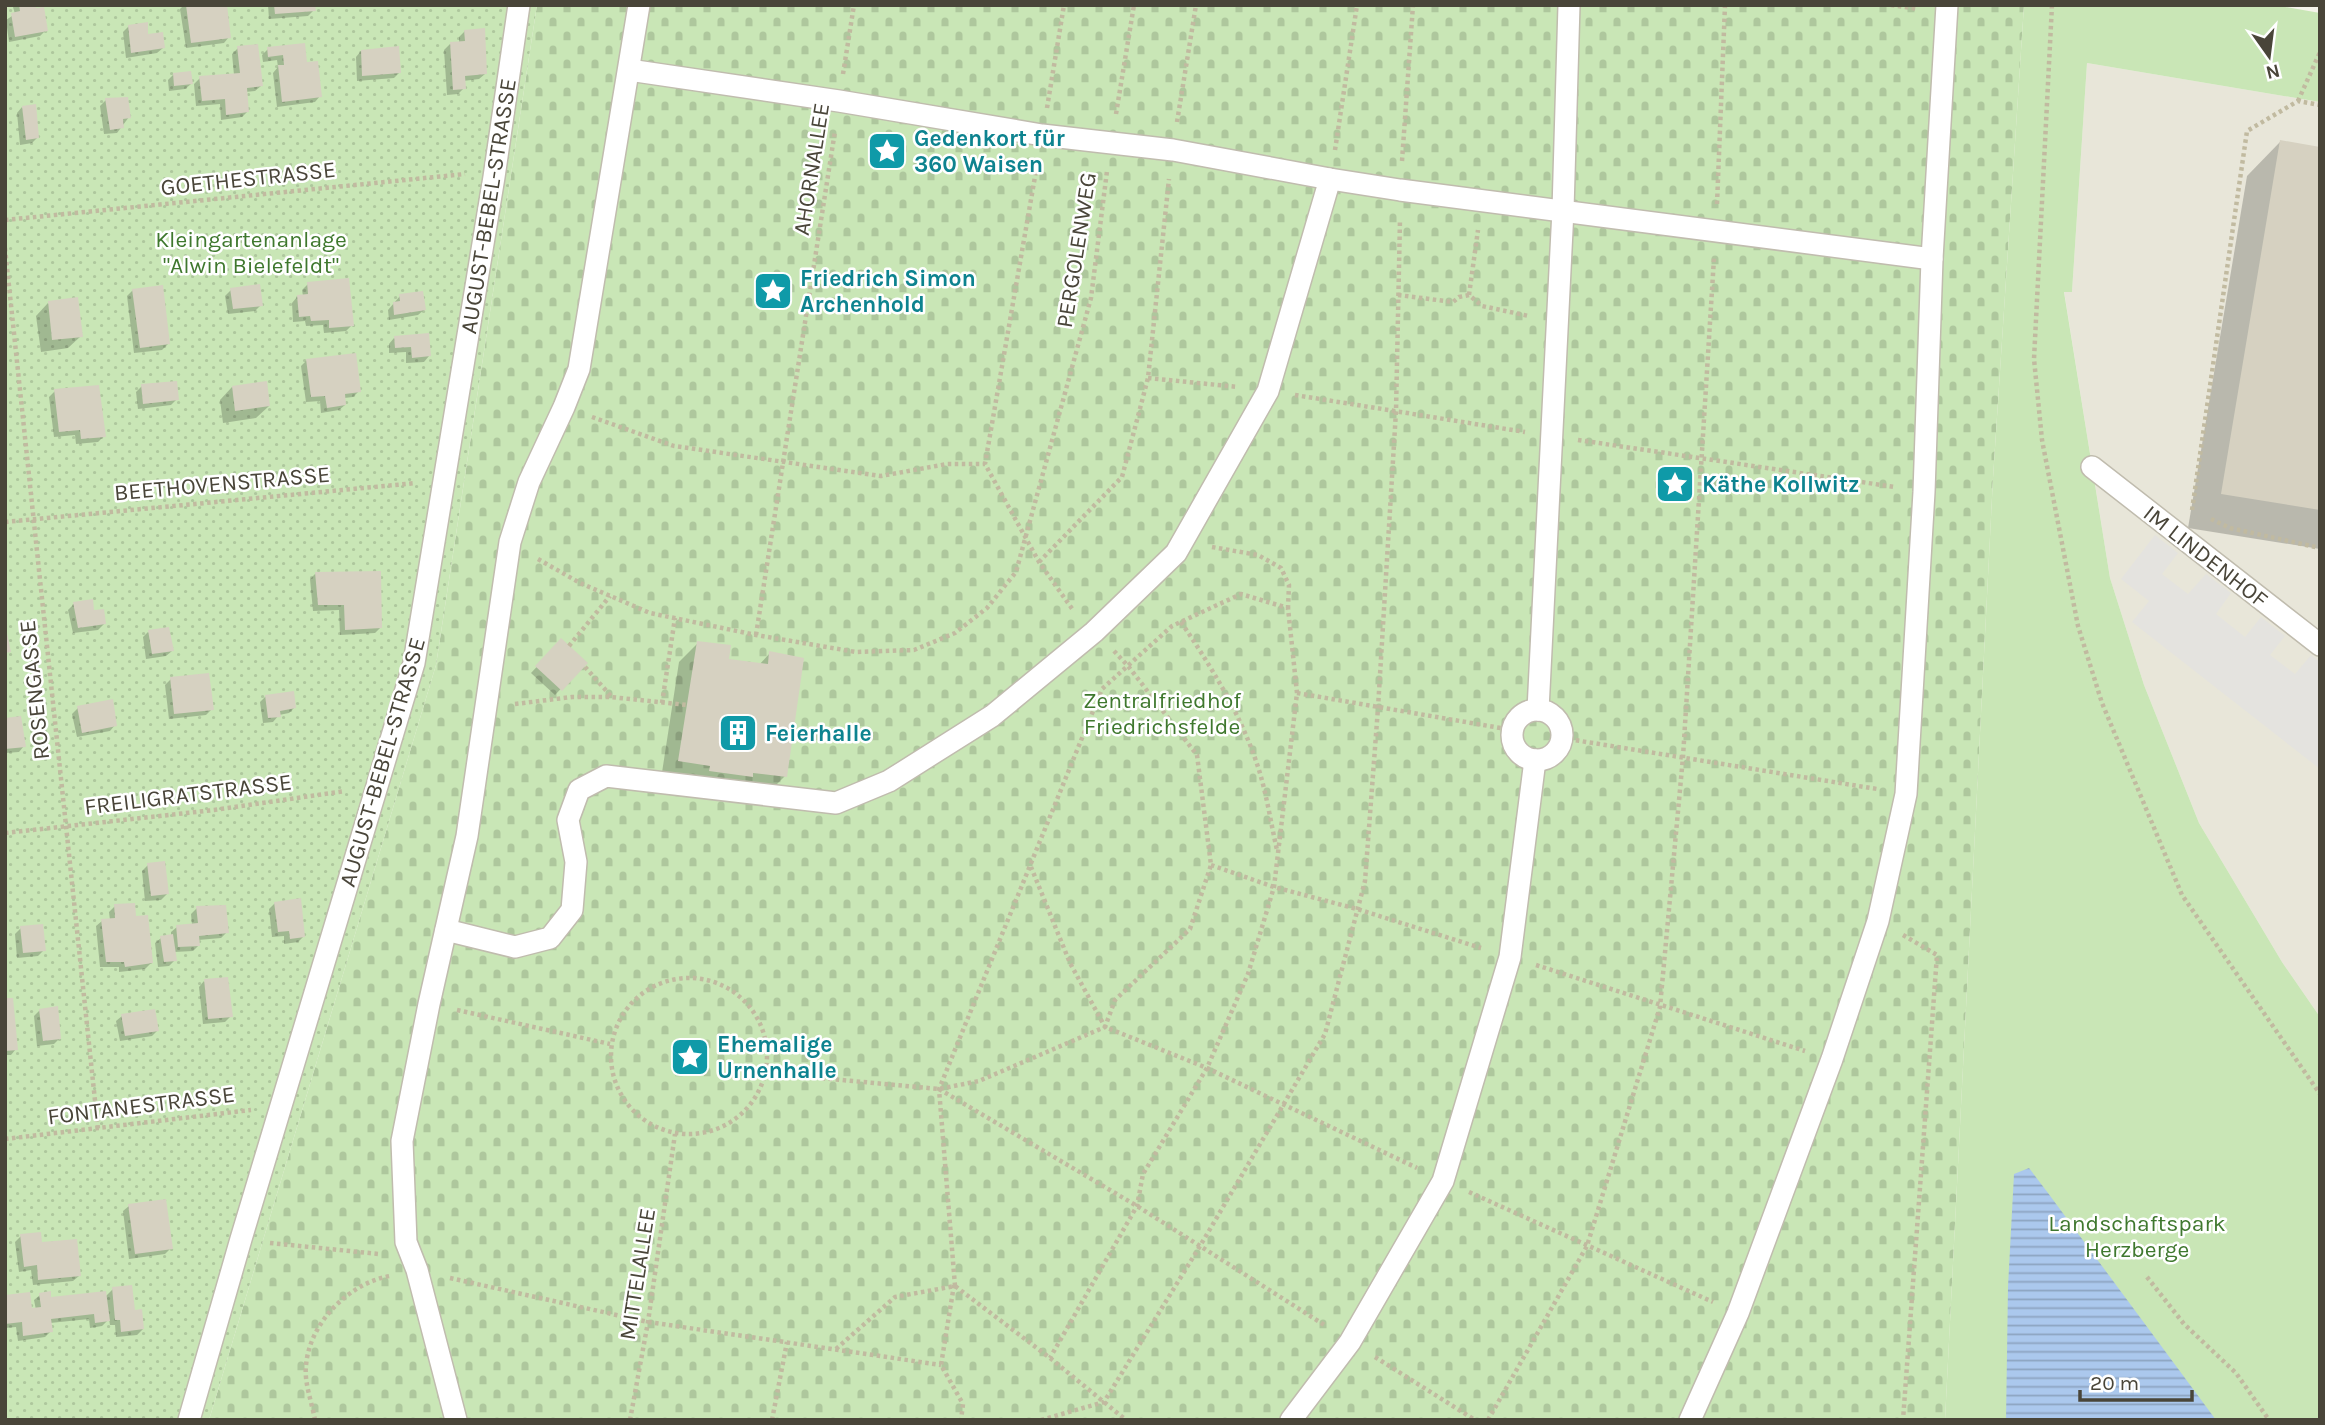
<svg xmlns="http://www.w3.org/2000/svg" width="2325" height="1425" viewBox="0 0 2325 1425" font-family="Karla,sans-serif">
<style>
.residential{fill:#e8e6d9}
.cemetery{fill:url(#cemetery-stones)}
.park{fill:#c9e6b6}
.garden{fill:url(#garden-dots)}
.parking{fill:#e4e3df}
.water{fill:url(#water-rules)}
.shadow{fill:#0003}
.building{fill:#d6d1c1}
.lines{fill:none;stroke-linecap:round;stroke-linejoin:round}
.service-casing{stroke:#c0bcae;stroke-width:24}
.path{stroke:#c1baa0;stroke-width:4.5;stroke-dasharray:3.5 3.5;stroke-linecap:butt}
.service{stroke:#fff;stroke-width:21}
.labels{text-anchor:middle;stroke-width:5;stroke-linejoin:round;paint-order:stroke}
.culture-label{font-size:23px;font-weight:bold;fill:#0d838f;stroke:#fff;text-anchor:start}
.street-label{font-size:23px;fill:#494539;stroke:#fff}
.park-label{font-size:23px;fill:#3f782e;stroke:#fff}
</style>
<defs>
<pattern id="cemetery-stones" width="16" height="16" patternUnits="userSpaceOnUse" patternTransform="scale(1.75)"><rect width="16" height="16" fill="#c9e6b6"/><path d="M2 7V4a2 2 0 0 1 4 0v3zM10 15v-3a2 2 0 0 1 4 0v3z" fill="#aec79d"/></pattern>
<pattern id="garden-dots" width="8" height="8" patternUnits="userSpaceOnUse" patternTransform="scale(1.75)"><rect width="8" height="8" fill="#c9e6b6"/><path d="M2 2h.1M6 6h.1" fill="none" stroke="#aec79d" stroke-width="1.8" stroke-linecap="round"/></pattern>
<pattern id="water-rules" width="6" height="5" patternUnits="userSpaceOnUse" patternTransform="scale(1.75)"><rect width="6" height="5" fill="#abc8ed"/><path d="M0 2.5h6" fill="none" stroke="#8da4c1"/></pattern>
</defs>
<rect width="100%" height="100%" fill="#f5f3eb"/>
<path class="residential" d="M2087,63l233,39v915l-38,-55 -83,-139 -55,-138 -34,-107 -46,-287 8,1z"/>
<path class="cemetery" d="M537,5h1487l-31,473 -48,942h-1736l227,-755z"/>
<path class="park" d="M2024,5h250l46,8v89l-233,-39 -15,229h-8l46,286 34,107 55,138 83,139 38,55v403h-375l48,-942z"/>
<path class="garden" d="M5,5h532l-101,660 -227,755h-204z"/>
<path class="parking" d="M2155,535l23,18 -16,21 26,20 18,-20 25,19 -15,21 29,23 16,-20 24,19 -15,19 25,19 16,-19 9,7v107l-188,-147 17,-21 -28,-22z"/>
<path class="water" d="M2029,1168l19,25 168,227h-210l2,-133 6,-113z"/>
<g class="shadow">
<path d="M15,5h18l13,25 -6,6 -31,6 -3,-22 9,-6 -2,-7z"/>
<path d="M184,5h41l4,32 -5,6 -38,5 -6,-39z"/>
<path d="M268,5h45l1,5 -6,6 -39,3z"/>
<path d="M129,26l18,10 16,12 -6,5 -31,5 -3,-26z"/>
<path d="M465,31l20,43 -6,5 -16,2 1,7 -6,6 -11,1 -3,-45 6,-6 9,-1v-6z"/>
<path d="M238,48l23,38 -6,5 -10,1 3,19 -6,6 -21,3 -1,-16 -24,2 -2,-22 6,-6 34,-3 -2,-21z"/>
<path d="M268,49l37,15 15,32 -5,6 -38,5 -4,-34 5,-6 -1,-7 -14,2 -1,-7z"/>
<path d="M361,51l39,21 -6,6 -37,3 -1,-24z"/>
<path d="M174,74l17,10 -6,5 -16,2 -1,-11z"/>
<path d="M106,100l23,17 -12,16 -13,1 -4,-28z"/>
<path d="M22,107l16,30 -6,6 -12,2 -3,-32z"/>
<path d="M2280,142l40,7v400l-132,-21 59,-352z"/>
<path d="M308,284l44,41 -6,6 -22,2 -1,-8 -17,1 -1,-5 -12,1 -1,-19 5,-6 6,-1 -1,-6z"/>
<path d="M133,290l35,54 -6,6 -28,3 -7,-57z"/>
<path d="M231,290l30,15 -6,6 -27,3 -3,-18z"/>
<path d="M400,296l24,14 -6,5 -29,5 -1,-10z"/>
<path d="M48,303l33,33 -13,12 -27,4 -5,-36z"/>
<path d="M394,338l35,18 -5,6 -18,1v-11l-17,1v-9z"/>
<path d="M307,360l52,31 -6,6 -9,1 1,7 -6,5 -18,3 -1,-12 -14,1 -5,-36z"/>
<path d="M142,386l35,13 -6,6 -33,4 -2,-17z"/>
<path d="M232,387l37,19 -13,12 -33,5 -3,-23z"/>
<path d="M55,391l49,45 -6,6 -22,2 -1,-9 -21,2 -5,-40z"/>
<path d="M316,573l65,54 -6,6 -35,2 -1,-25 -26,1 -3,-32z"/>
<path d="M74,604l19,8 11,12 -6,6 -25,3 -5,-23z"/>
<path d="M148,632l24,19 -6,5 -20,3 -3,-22z"/>
<path d="M561,641l24,22 -30,32 -24,-22z"/>
<path d="M698,643l29,17 32,5 11,-12 15,123 -19,19 -105,-16 18,-117z"/>
<path d="M171,679l41,30 -6,6 -37,4 -4,-34z"/>
<path d="M266,696l28,12 -5,5 -10,2 -6,7 -10,1 -3,-21z"/>
<path d="M78,708l37,17 -5,6 -33,6 -5,-23z"/>
<path d="M5,720l19,26 -5,6 -14,1z"/>
<path d="M148,865l19,29 -6,6 -16,1 -3,-30z"/>
<path d="M275,903l29,33 -6,6 -14,2v-8l-12,1 -3,-28z"/>
<path d="M115,906l20,12 16,45 -6,6 -26,3v-5h-19l-4,-41 6,-5 8,-1 -1,-8z"/>
<path d="M197,908l30,24 -6,6 -23,2 1,5 -6,6 -19,1 1,8 -6,6 -11,1 -3,-24 6,-5 10,-2v-4l6,-5 15,-2 -1,-11z"/>
<path d="M21,928l23,22 -6,6 -21,2 -2,-24z"/>
<path d="M204,981l27,35 -6,6 -22,2 -4,-37z"/>
<path d="M5,1000l11,49 -5,6h-6z"/>
<path d="M40,1010l20,28 -6,6 -17,2 -3,-30z"/>
<path d="M122,1016l36,14 -6,6 -32,5 -4,-20z"/>
<path d="M129,1206l42,42 -6,6 -36,5 -6,-48z"/>
<path d="M21,1236l58,40 -6,5 -40,4 -2,-15 -12,2 -4,-30z"/>
<path d="M113,1289l21,23 9,17 -6,6 -21,2 -1,-12h-5l-1,-6 -7,7 -12,2 -1,-9 -39,4 1,8 -6,6 -27,4 -2,-14 -11,1v-31l26,13h5l-2,-10 6,-5 10,3 55,-1z"/>
</g>
<g class="building">
<path d="M19,5h16l1,3 8,-1 4,24 -33,6 -4,-24 9,-2z"/>
<path d="M186,5h41l4,33 -40,5z"/>
<path d="M274,5h41l1,6 -41,3z"/>
<path d="M148,22v12l15,-2 2,16 -34,5 -3,-28z"/>
<path d="M485,28l2,46 -22,2 1,13 -13,1 -3,-48 15,-1 -1,-11z"/>
<path d="M305,43l2,19 11,-1 4,36 -40,5 -4,-37h6l-1,-10 -15,2 -1,-10z"/>
<path d="M258,44l5,42 -16,2 2,24 -23,3 -1,-16 -23,2 -3,-25 41,-3 -3,-27z"/>
<path d="M399,46l2,27 -39,3 -1,-26z"/>
<path d="M191,71l2,13 -19,2 -1,-13z"/>
<path d="M128,97l3,21 -8,1 1,9 -14,2 -5,-32z"/>
<path d="M36,104l3,34 -13,2 -4,-34z"/>
<path d="M2280,140l40,7v363l-99,-16z"/>
<path d="M349,278l5,48 -25,2v-8l-18,1 -1,-5 -11,1 -2,-22 11,-1 -1,-12z"/>
<path d="M260,284l3,22 -30,3 -3,-21z"/>
<path d="M163,285l7,59 -30,4 -8,-59z"/>
<path d="M423,291l3,19 -32,5 -1,-13 7,-1 -1,-7z"/>
<path d="M78,297l5,40 -31,3 -4,-39z"/>
<path d="M429,333l2,23 -19,2 -1,-11 -16,1 -1,-12z"/>
<path d="M356,353l5,39 -16,2 1,11 -19,3 -2,-12 -14,1 -5,-38z"/>
<path d="M177,381l2,19 -36,4 -2,-20z"/>
<path d="M267,381l3,25 -35,5 -3,-25z"/>
<path d="M99,385l7,52 -25,2 -1,-9 -21,2 -5,-43z"/>
<path d="M381,571l1,57 -37,2 -1,-25h-26l-3,-33z"/>
<path d="M93,599l1,11 10,-1 2,15 -28,4 -5,-26z"/>
<path d="M5,624l6,28 -6,1z"/>
<path d="M169,627l5,24 -22,3 -4,-24z"/>
<path d="M561,638l27,25 -26,28 -27,-25z"/>
<path d="M697,641l34,4 -2,14 39,5 1,-13 35,7 -17,119 -34,-4v4l-44,-6 1,-5 -32,-5z"/>
<path d="M209,673l5,37 -40,4 -4,-37z"/>
<path d="M294,691l2,17 -16,3 1,6 -13,1 -3,-23z"/>
<path d="M113,699l4,27 -35,7 -5,-27z"/>
<path d="M21,716l5,31 -21,2v-31z"/>
<path d="M165,861l4,33 -18,2 -4,-33z"/>
<path d="M301,898l4,39 -15,2 -1,-8 -11,1 -4,-30z"/>
<path d="M135,903l1,13 12,-1 5,48 -28,4 -1,-5h-18l-5,-43 14,-1 -1,-14z"/>
<path d="M226,905l3,28 -30,3 1,10 -22,1 -2,-22 22,-2 -2,-17z"/>
<path d="M43,924l3,27 -23,2 -3,-27z"/>
<path d="M173,934l4,27 -13,1 -4,-26z"/>
<path d="M228,977l5,40 -25,2 -4,-40z"/>
<path d="M5,998h8l5,52 -13,1z"/>
<path d="M58,1006l3,33 -18,2 -4,-32z"/>
<path d="M155,1009l4,22 -34,5 -4,-22z"/>
<path d="M166,1199l7,50 -38,5 -7,-50z"/>
<path d="M41,1232l1,10 35,-3 4,37 -43,4 -1,-15 -13,2 -4,-33z"/>
<path d="M132,1285l3,25 7,-1 2,20 -23,3 -1,-12h-5l-3,-33z"/>
<path d="M51,1291v6l55,-6 4,30 -15,2 -1,-9 -43,5 2,13 -30,4 -1,-14 -17,2v-29l25,-3 2,16 9,-1 -2,-14z"/>
</g>
<g class="lines">
<g class="service-casing">
<g id="service">
<path d="M629,70l210,31 203,34 131,15 157,29 70,11 532,69"/>
<path d="M2092,467l228,178"/>
<circle cx="1537" cy="735" r="25"/>
<path d="M1538,710l25,-500 6,-205"/>
<path d="M446,930l69,17 35,-9 22,-28 4,-48 -8,-42 11,-30 27,-14 230,27 53,-22 103,-65 102,-84 82,-79 92,-162 62,-212"/>
<path d="M189,1420l52,-181 173,-576 80,-486 25,-172"/>
<path d="M456,1420l-39,-150 -11,-28 -4,-101 27,-137 38,-168 43,-294 19,-60 35,-75 15,-38 60,-364"/>
<path d="M1291,1420l59,-78 93,-161 67,-224 25,-197"/>
<path d="M1690,1420l48,-107 94,-254 46,-138 28,-127 18,-302 8,-233 15,-254"/>
</g>
</g>
<g class="path">
<path d="M1891,5l27,4"/>
<path d="M2052,5l-18,354 8,81 36,186 24,77 80,192 138,199"/>
<path d="M843,74l11,-69"/>
<path d="M2298,101l22,-49"/>
<path d="M1047,108l17,-103"/>
<path d="M1116,114l18,-109"/>
<path d="M1177,122l19,-117"/>
<path d="M1335,150l22,-145"/>
<path d="M1402,161l11,-156"/>
<path d="M1037,165l-52,299 54,98 34,48"/>
<path d="M1717,204l8,-199"/>
<path d="M5,220l460,-46"/>
<path d="M5,248l93,881"/>
<path d="M1398,295l55,7 6,-5 10,-2 13,11 47,10"/>
<path d="M1469,295l9,-65"/>
<path d="M1148,378l90,9"/>
<path d="M1295,395l230,37"/>
<path d="M592,417l82,29 207,30 66,-12h38"/>
<path d="M1578,440l317,47"/>
<path d="M2192,510l55,-379 51,-30 22,4"/>
<path d="M2211,519l19,9 90,20"/>
<path d="M5,522l411,-39"/>
<path d="M1212,547l46,8 23,13 8,17 -1,23"/>
<path d="M538,559l42,24 70,30 106,22 100,17 58,-2 41,-17 32,-25 29,-36 75,-274 16,-127"/>
<path d="M1039,562l83,-85 26,-99 21,-199"/>
<path d="M1181,622c31,46 61,94 78,148 8,26 12,54 18,80"/>
<path d="M756,635l79,-504"/>
<path d="M569,646l41,-50"/>
<path d="M1114,651l14,15 69,89 14,110 -21,64 -75,71 -10,27 102,41 210,100"/>
<path d="M585,667l26,29"/>
<path d="M1297,693l215,37"/>
<path d="M662,703l13,-85"/>
<path d="M515,704l57,-7h39l76,8"/>
<path d="M1562,738l315,51"/>
<path d="M5,833l209,-23 131,-19"/>
<path d="M1211,865l63,22 83,22 124,39"/>
<path d="M1903,935l34,20 -34,465"/>
<path d="M1536,965l269,86"/>
<circle cx="689" cy="1056" r="78"/>
<path d="M457,1010l153,34"/>
<path d="M766,1073l173,16 40,-8 126,-54 -35,-64 -39,-96"/>
<path d="M939,1089l198,117 189,120"/>
<path d="M5,1139l246,-29"/>
<path d="M1469,1192l244,110"/>
<path d="M270,1243l109,11"/>
<path d="M2147,1277l37,47 52,49 33,47"/>
<path d="M450,1278l198,44 293,43"/>
<path d="M954,1285l-13,80 22,39 -2,16"/>
<path d="M955,1286l-16,-197 163,-400 70,-63 69,-32 47,14 9,85 -23,194 -26,87 -41,94 -64,106 -6,32 -87,152"/>
<path d="M836,1349l59,-52 60,-11 95,72 76,62"/>
<path d="M1375,1357l100,63"/>
<path d="M315,1420c-3,-17 -11,-38 -9,-54 3,-43 43,-83 84,-90"/>
<path d="M630,1420l18,-98 27,-188"/>
<path d="M772,1420l15,-78"/>
<path d="M1041,1420l63,-18 96,-156 125,-212 40,-153 13,-173 18,-297 4,-192"/>
<path d="M1488,1420l99,-174 73,-239 23,-250 31,-499"/>
</g>
<use href="#service" class="service"/>
</g>
<defs>
<g id="sight-square" transform="scale(2.0125)"><rect x="-9" y="-9" width="18" height="18" rx="4" fill="#0f9aa8" stroke="#fff"/><path d="M0-6L1.8-2.2L6-1.7L2.9 1.2L3.7 5.4L0 3.3L-3.7 5.4L-2.9 1.2L-6-1.7L-1.8-2.2Z" fill="#fff"/></g>
<g id="building-square" transform="scale(2.0125)"><rect x="-9" y="-9" width="18" height="18" rx="4" fill="#0f9aa8" stroke="#fff"/><path d="M-4-6H4V6H1V3H-1V6H-4ZM-2.5-4.3h1.7v1.8h-1.7ZM.8-4.3h1.7v1.8H.8ZM-2.5-1h1.7V.8h-1.7ZM.8-1h1.7V.8H.8Z" fill="#fff"/></g>
</defs>
<g fill-rule="evenodd">
<use href="#sight-square" x="887" y="151"/>
<use href="#sight-square" x="773" y="291"/>
<use href="#sight-square" x="1675" y="484"/>
<use href="#building-square" x="738" y="733"/>
<use href="#sight-square" x="690" y="1057"/>
</g>
<g class="labels">
<g class="culture-label">
<text x="914" y="146">Gedenkort für<tspan x="914" dy="26">360 Waisen</tspan></text>
<text x="800" y="286">Friedrich Simon<tspan x="800" dy="26">Archenhold</tspan></text>
<text x="1702" y="492">Käthe Kollwitz</text>
<text x="765" y="741">Feierhalle</text>
<text x="717" y="1052">Ehemalige<tspan x="717" dy="26">Urnenhalle</tspan></text>
</g>
<g class="street-label">
<text transform="translate(811 169) rotate(-81)" y="8">AHORNALLEE</text>
<text transform="translate(248 178) rotate(-6)" y="8">GOETHESTRASSE</text>
<text transform="translate(488 206) rotate(-81)" y="8">AUGUST-BEBEL-STRASSE</text>
<text transform="translate(1076 250) rotate(-81)" y="8">PERGOLENWEG</text>
<text transform="translate(222 483) rotate(-5)" y="8">BEETHOVENSTRASSE</text>
<text transform="translate(2206 556) rotate(38)" y="8">IM LINDENHOF</text>
<text transform="translate(34 690) rotate(-96)" y="8">ROSENGASSE</text>
<text transform="translate(382 762) rotate(-74)" y="8">AUGUST-BEBEL-STRASSE</text>
<text transform="translate(188 794) rotate(-7)" y="8">FREILIGRATSTRASSE</text>
<text transform="translate(141 1105) rotate(-7)" y="8">FONTANESTRASSE</text>
<text transform="translate(637 1274) rotate(-81)" y="8">MITTELALLEE</text>
</g>
<g class="park-label">
<text x="251" y="247">Kleingartenanlage<tspan x="251" dy="26">"Alwin Bielefeldt"</tspan></text>
<text x="1162" y="708">Zentralfriedhof<tspan x="1162" dy="26">Friedrichsfelde</tspan></text>
<text x="2137" y="1231">Landschaftspark<tspan x="2137" dy="26">Herzberge</tspan></text>
</g>
</g>
<rect width="2325" height="1425" fill="none" stroke="#494539" stroke-width="14"/>
<g transform="translate(2269 56) rotate(166)" stroke="#ffffff" stroke-width="5" paint-order="stroke">
<path d="M0-5L12 26L0 18L-12 26Z" fill="#494539"/>
<text y="-10" font-size="19" font-weight="bold" text-anchor="middle" fill="#494539">N</text>
</g>
<path d="M2080 1390v10h112v-10" fill="none" stroke="#494539" stroke-width="3.5"/>
<text x="2090" y="1390" font-size="21" fill="#494539" stroke="#ffffff" stroke-width="5" paint-order="stroke">20 m</text>
</svg>
